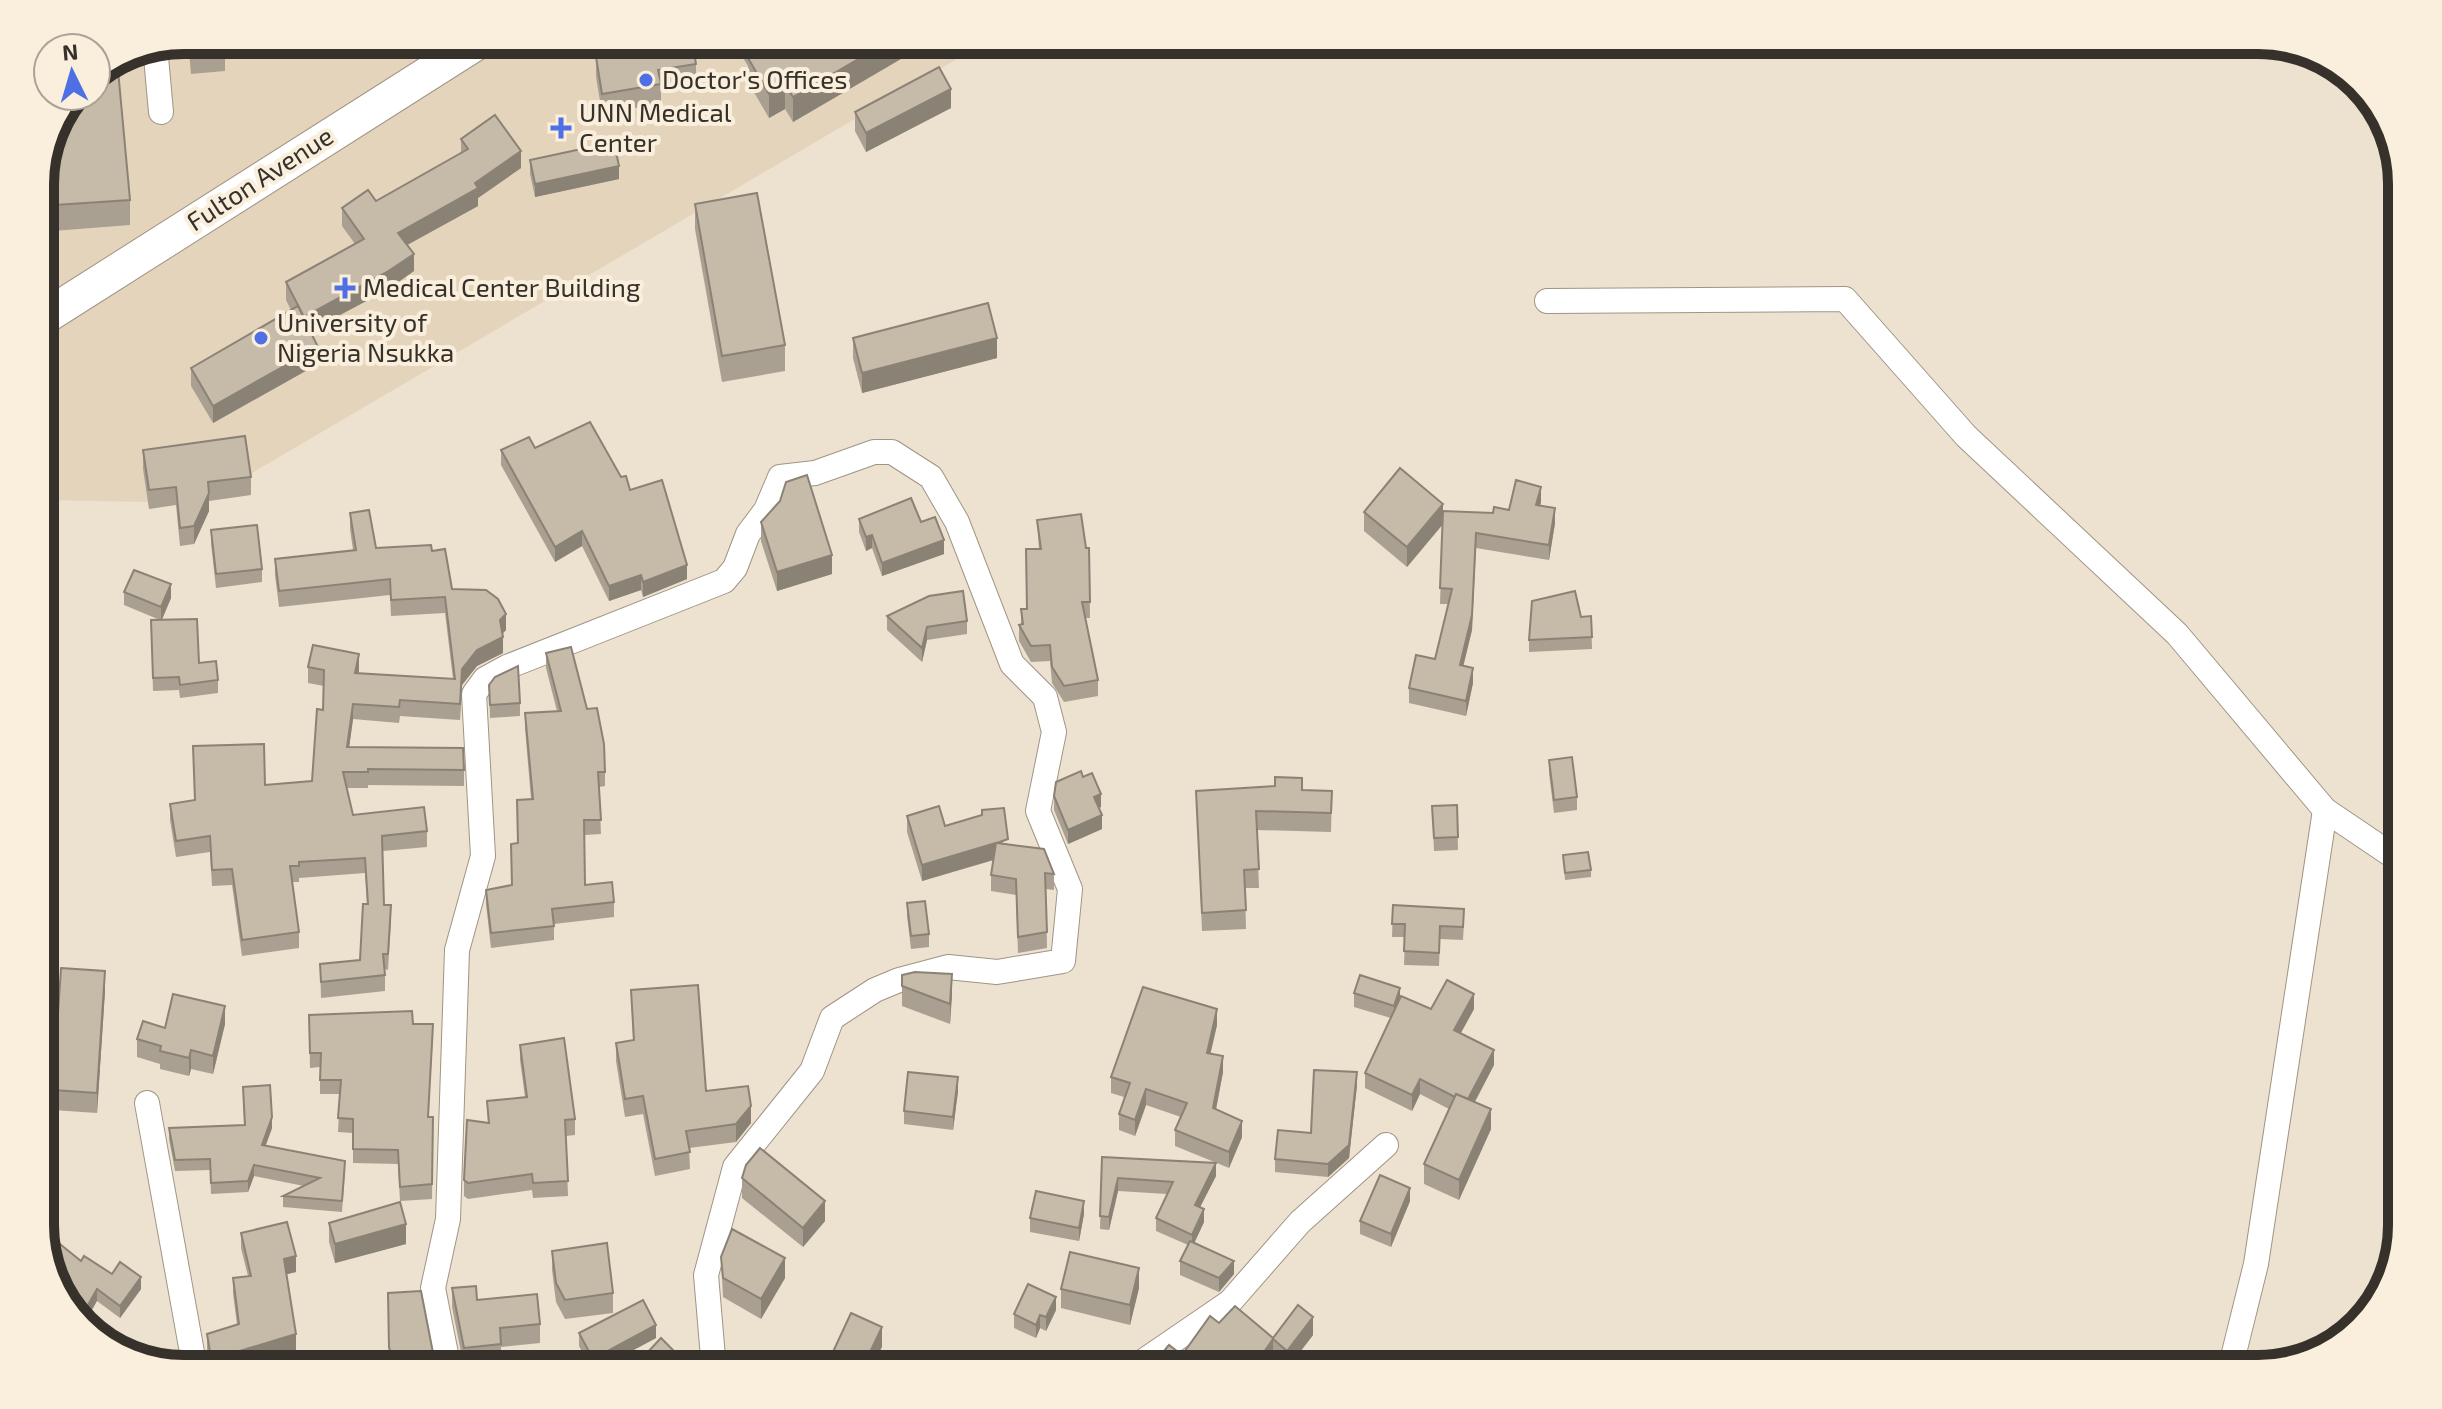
<svg xmlns="http://www.w3.org/2000/svg" width="2442" height="1409" viewBox="0 0 2442 1409" font-family="'Exo 2',sans-serif">
<style>
.built{fill:#e4d4bc}
.lines{fill:none;stroke-linecap:round;stroke-linejoin:round}
.street-casing{stroke:#a09484;stroke-width:26}
.secondary-casing{stroke:#a09484;stroke-width:36}
.street{stroke:#fff;stroke-width:24}
.secondary{stroke:#fff;stroke-width:34}
.wall{fill:#aaa091}
.shaded-wall{fill:#8b8276}
.building{fill:#c6baa9;stroke:#8b8276;stroke-width:2}
.poi-dot{fill:#4f70e4;stroke:#faeedc;stroke-width:3}
.labels{text-anchor:middle;stroke-width:8;stroke-linejoin:round;paint-order:stroke}
.poi-label{font-size:26px;fill:#36312b;stroke:#faeedc;text-anchor:start}
.street-label{font-size:26px;fill:#36312b;stroke:#faeedc}
.rim{fill:none;stroke:#36312b;stroke-width:10}
</style>
<rect width="100%" height="100%" fill="#ede1cf"/>
<path class="built" d="M184,40h805l-788,463 -161,-3v-325l36,-79h20v-23l33,-22z"/>
<g class="lines">
<g class="street-casing">
<g id="street">
<path d="M155,46l6,66"/>
<path d="M1547,301l298,-2 121,137 211,198 148,176 77,52"/>
<path d="M147,1103l48,266"/>
<path d="M449,1369l-16,-81 15,-69 9,-269 26,-94 -9,-162 11,-15 22,-12 217,-86 11,-13 13,-34 18,-24 14,-33 35,-4 59,-21h18l39,25 26,45 55,142 33,33 9,35 -16,79 32,78 -7,72 -66,11 -49,-5 -49,13 -24,10 -43,28 -20,53 -77,96 -29,108 8,94"/>
<path d="M1132,1369l98,-67 70,-80 86,-77"/>
<path d="M2230,1369l26,-105 69,-454"/>
</g>
</g>
<g class="secondary-casing">
<path id="secondary" d="M40,320l441,-280"/>
</g>
<use href="#street" class="street"/>
<use href="#secondary" class="secondary"/>
</g>
<g class="wall">
<path d="M188,40h94v8l-57,6v17l-34,3z"/>
<path d="M618,40h38l1,7 39,17v19l-35,6v15l-59,9 -6,-36v-20l22,-3z"/>
<path d="M732,40h186v9l-125,73 -8,-13 -16,9 -21,-36v-16z"/>
<path d="M76,96l54,104v25l-90,7v-47h13l-3,-31z"/>
<path d="M951,108l-85,44 -11,-21v-19z"/>
<path d="M461,139l60,29 -43,30v8l-71,39 7,26 -27,19 -77,41 8,33 -105,59 -22,-37v-18l100,-58 -5,-10v-18l69,-38 -13,-18v-18l34,-7 85,-48z"/>
<path d="M530,160l89,19 -84,18 -5,-23z"/>
<path d="M695,204l90,141v26l-63,11 -27,-153z"/>
<path d="M853,338l144,20 -135,35 -9,-35z"/>
<path d="M535,448l86,29 66,102 -44,18 -2,-7 -32,11 -27,-55 -27,16 -54,-97v-15z"/>
<path d="M143,450l108,27v18l-42,6v10l-15,33 -14,2 -4,-41 -27,4 -6,-40z"/>
<path d="M1541,502l-1,3 15,18 -6,37 -73,-12 -4,82 -9,35 10,18 -7,33 -57,-13v-15l26,-29 14,-55h-9l3,-93 50,2z"/>
<path d="M1364,512l79,12 -36,43 -43,-36z"/>
<path d="M350,513l26,35 56,3 20,38 54,41 -4,4 1,19 -26,13 -15,19 -2,35 -60,-4 -1,7 -46,-4 -4,28 115,23v16l-96,-1v3h-21l6,27 74,16v16l-44,4 1,54 7,16 -3,49 -3,-1v22l-64,7 -1,-34 40,-4 7,-56 -2,-31 -66,5v4h-7l7,50v16l-57,8 -10,-71 -20,1 -2,-34 -34,5 -6,-37v-16l25,-3 -2,-55 72,39 47,-4 11,-71 1,-24 -16,-3v-16l51,3v3l94,6 -8,-66 -54,3 -1,-21 -111,12 -4,-32v-16l78,-9 -3,-21z"/>
<path d="M859,519l62,3 23,32 -62,22 -10,-28 -6,3 -7,-19z"/>
<path d="M1037,520l49,28h3l1,70h-5l13,62v16l-34,6 -12,-19 -2,-22 -19,1 -12,-21v-16l2,-1v-15h5l13,-60z"/>
<path d="M761,522l71,52 -55,17 -16,-50z"/>
<path d="M211,530l51,39v13l-46,6 -5,-45z"/>
<path d="M124,592l47,6 -9,22 37,43 19,17v13l-38,5 -1,-8 -26,1 -2,-71h9l-36,-15z"/>
<path d="M887,616l80,5v13l-40,6 -5,22 -35,-32z"/>
<path d="M1591,616l1,33 -63,3v-12l52,-23z"/>
<path d="M546,653l41,56 18,63v14l-6,1 2,47 -16,1v50l29,17v15l-60,7v16l-63,8 -5,-44v-14l26,-5 6,-42 13,-44 -6,-71v-15l32,-2 -11,-43z"/>
<path d="M489,685l31,18v13l-30,2z"/>
<path d="M1549,760l28,37v13l-23,3 -5,-40z"/>
<path d="M1083,777l18,30 -2,1 3,21 -34,15 -14,-34v-14z"/>
<path d="M1302,790l30,1 -1,41 -74,-2 2,58h-14l1,41 -44,2 -6,-140z"/>
<path d="M1457,805l1,45 -24,1 -2,-45z"/>
<path d="M907,816l101,28 46,30v16l-8,-1 1,59 -29,5 -2,-58 -25,-4v-16l3,-15 -72,21 -15,-49z"/>
<path d="M1563,855l28,15v7l-26,3z"/>
<path d="M907,903l22,31v13l-18,2 -4,-33z"/>
<path d="M1393,905l71,17 -1,18 -23,-1 -1,27 -35,-1 1,-28h-13z"/>
<path d="M902,986l50,8 -2,30 -48,-18z"/>
<path d="M631,990l75,101 45,32 -15,19 -47,6 1,21 -35,7 -12,-62 -18,3 -9,-56v-18l17,-3z"/>
<path d="M105,991l-8,122 -44,-3v-20z"/>
<path d="M1354,993l46,5 31,11h43l-13,24 33,32 -19,37 16,27 -32,71 -35,-16v-20l25,-55 -29,-15 -8,17 -47,-23v-15l26,-55 -37,-11z"/>
<path d="M309,1015l104,9 20,14 -5,79h5l-1,82 -32,2 -2,-37 -45,-1v-30l-15,-1 2,-38h-20v-27l-10,1z"/>
<path d="M225,1024l-12,50 -22,-5 -2,7 -29,-7v-5l-23,-7v-18l28,-11z"/>
<path d="M1217,1025l-7,29 13,18 -7,38 26,27 -13,31 -54,-22v-16l6,-13 -35,-12 -11,31 -16,-6v-16l5,-17 -13,-4v-16z"/>
<path d="M520,1045l55,74v16l-9,1 2,60 -35,2 -1,-8 -64,9 -4,-3v-16l24,-57 -1,-22 38,-4 -5,-37z"/>
<path d="M1357,1085l-8,73 -21,19 -53,-5v-13l36,-26z"/>
<path d="M243,1087l29,41 -7,18 80,26 -3,40 -59,-5v-11l21,-10 -50,-10 -6,16 -37,2 -1,-24 -35,1 -6,-32v-11l75,-3z"/>
<path d="M958,1091l-5,39 -49,-6v-13z"/>
<path d="M1102,1157l114,19 -16,31 4,15 -10,21 40,31 -15,18 -39,-17v-14l8,-16 -32,-14v-13l11,-24 -49,-3 -9,39 -9,-1z"/>
<path d="M742,1178l83,43 -22,26 -61,-49z"/>
<path d="M1410,1201l-19,46 -31,-13v-13z"/>
<path d="M1084,1214l-5,27 -49,-9v-14z"/>
<path d="M329,1223l77,21 -71,19 -6,-21z"/>
<path d="M241,1233l55,39 -10,2 10,76 -46,14v5h-40l-3,-20v-15l30,-9 -4,-32v-15l15,-2 -7,-28z"/>
<path d="M552,1251l61,42v20l-48,6 -9,-17 -4,-32z"/>
<path d="M721,1257l64,21 -24,41 -38,-22z"/>
<path d="M81,1261l31,13 29,15 -21,29 -23,-17z"/>
<path d="M452,1288l25,12 63,24v19l-39,4v17l-37,3 -12,-60z"/>
<path d="M1139,1288l-9,37 -69,-17v-19z"/>
<path d="M388,1293l46,76h-43l-2,-9z"/>
<path d="M1056,1310l-10,21 -6,-3 -4,10 -22,-10v-14z"/>
<path d="M1219,1323l54,15 40,-3 -26,34 -14,-11 -91,-3z"/>
<path d="M579,1333l77,5 -58,31h-7l-12,-23z"/>
</g>
<g class="shaded-wall">
<path d="M891,40h27v9l-125,73v-25z"/>
<path d="M785,85v24l-16,9v-24z"/>
<path d="M951,89v19l-85,44v-19z"/>
<path d="M521,151v17l-43,30v8l-80,44v-17z"/>
<path d="M619,166v13l-84,18v-13z"/>
<path d="M414,254v17l-27,19 -83,44v-17z"/>
<path d="M997,338v20l-135,35v-20z"/>
<path d="M318,347v17l-105,59v-17z"/>
<path d="M1541,487v15l-5,18v-15z"/>
<path d="M209,493v18l-15,33v-18z"/>
<path d="M1443,504v20l-36,43v-20z"/>
<path d="M1555,508v15l-6,37v-15z"/>
<path d="M582,531v15l-27,16v-15z"/>
<path d="M1476,533l-4,97 -12,50v-15z"/>
<path d="M872,535v13l-6,3v-14z"/>
<path d="M944,540v14l-62,22v-13z"/>
<path d="M832,555v19l-55,17v-19z"/>
<path d="M687,565v14l-44,18v-15z"/>
<path d="M641,575v15l-32,11v-15z"/>
<path d="M171,584v14l-10,23v-14z"/>
<path d="M506,614v16l-6,6v-16z"/>
<path d="M927,627v13l-5,22v-14z"/>
<path d="M503,637v16l-26,13 -15,19 -2,35 2,-51 15,-19z"/>
<path d="M359,654v16l-4,18v-15z"/>
<path d="M1473,668v15l-7,33v-15z"/>
<path d="M353,704v15l-6,44v-16z"/>
<path d="M1101,794v13l-7,3v-13z"/>
<path d="M1102,815v14l-34,15v-14z"/>
<path d="M996,843v16l-74,22v-16z"/>
<path d="M105,971v20l-8,122v-20z"/>
<path d="M952,974v20l-2,30v-20z"/>
<path d="M1400,988v13l-6,18v-13z"/>
<path d="M1474,994v15l-20,36v-15z"/>
<path d="M225,1006v18l-12,50v-18z"/>
<path d="M1217,1009v16l-10,44v-16z"/>
<path d="M191,1050v19l-2,7v-18z"/>
<path d="M1494,1050v15l-28,53v-16z"/>
<path d="M1223,1056v16l-10,52v-16z"/>
<path d="M1357,1072v13l-8,73 -21,19v-13z"/>
<path d="M958,1077v14l-5,39v-13z"/>
<path d="M1420,1079v15l-8,17v-16z"/>
<path d="M1146,1089v16l-11,31v-16z"/>
<path d="M751,1106v17l-15,19v-18z"/>
<path d="M1491,1109v20l-32,71v-20z"/>
<path d="M272,1117v11l-10,28v-11z"/>
<path d="M1242,1121v16l-13,31v-16z"/>
<path d="M1216,1163v13l-21,41v-12z"/>
<path d="M254,1165v11l-6,16v-11z"/>
<path d="M1118,1178v13l-9,39v-13z"/>
<path d="M1410,1188v13l-19,46v-13z"/>
<path d="M825,1201v20l-22,26v-19z"/>
<path d="M1084,1201v13l-5,27v-13z"/>
<path d="M1204,1209v13l-12,26v-13z"/>
<path d="M406,1224v20l-71,19v-19z"/>
<path d="M296,1256v16l-12,3v-16z"/>
<path d="M785,1258v20l-24,41v-20z"/>
<path d="M1234,1261v13l-15,18v-14z"/>
<path d="M1139,1268v20l-9,37v-20z"/>
<path d="M141,1277v12l-21,29v-12z"/>
<path d="M97,1289v12l-13,23 -4,-5z"/>
<path d="M1056,1297v13l-10,21v-14z"/>
<path d="M1040,1315v13l-4,10v-13z"/>
<path d="M1313,1317v18l-26,34v-18z"/>
<path d="M656,1325v13l-58,31h-5v-10z"/>
<path d="M882,1327v20l-11,22h-9z"/>
<path d="M296,1334v16l-56,17v-16z"/>
<path d="M1273,1339v19l-8,11h-13z"/>
<path d="M676,1353v13l-4,3h-20z"/>
<path d="M434,1358v11h-40v-3z"/>
</g>
<g class="building">
<path d="M191,40h34v5l-34,3z"/>
<path d="M618,40h38l1,7 35,-6 4,23 -38,6 3,14 -59,10 -6,-37 25,-3z"/>
<path d="M747,40h144l-98,57 -8,-12 -16,9 -21,-36 8,-5z"/>
<path d="M117,59l13,141 -90,6v-21h16l-4,-36 24,-53h20v-23z"/>
<path d="M939,67l12,22 -85,44 -11,-21z"/>
<path d="M495,115l26,36 -46,32 3,5 -80,45 16,21 -27,18 -83,45 -18,-35 78,-43 -22,-31 26,-18 8,11 92,-52 -7,-10z"/>
<path d="M614,142l5,24 -84,18 -5,-24z"/>
<path d="M757,193l28,152 -63,11 -27,-152z"/>
<path d="M988,303l9,35 -135,35 -9,-35z"/>
<path d="M298,306l20,41 -105,59 -22,-38z"/>
<path d="M590,422l31,55 5,-1 4,14 32,-10 25,85 -44,17 -2,-7 -32,11 -27,-55 -27,16 -54,-97 28,-13 6,11z"/>
<path d="M245,436l6,41 -43,5 1,11 -15,33 -14,2 -4,-41 -27,3 -6,-40z"/>
<path d="M1400,468l43,36 -36,43 -43,-35z"/>
<path d="M807,475l25,80 -55,17 -16,-50 19,-21 6,-19z"/>
<path d="M1516,480l25,7 -5,18 19,3 -6,37 -73,-12 -4,82 -12,50 13,3 -7,33 -57,-13 7,-33 19,4 17,-70 -12,-1 3,-77 50,2 1,-6 15,3z"/>
<path d="M911,498l10,24 14,-5 9,23 -62,23 -10,-28 -6,2 -7,-18z"/>
<path d="M369,510l7,38 55,-3 1,6 13,-2 7,40 34,1 12,9 8,15 -6,6 3,17 -26,13 -15,19 -2,35 -60,-4 -1,7 -46,-3 -6,43 116,1 1,22 -96,-1v3h-25l10,43 71,-8 3,24 -45,5 2,69h7l-3,49h-5l2,21 -64,7 -1,-18 40,-4 3,-56h5l-3,-46 -66,4v4h-9l9,66 -57,8 -10,-71 -20,1 -2,-34 -34,5 -6,-37 25,-4 -2,-54 71,-2 1,41 47,-4 5,-72 6,1 1,-40 -16,-3 5,-22 46,9 -4,19 100,6 -10,-82 -54,3 -1,-21 -111,12 -4,-32 81,-9 -6,-37z"/>
<path d="M1081,514l5,34h3l1,54h-8l16,78 -34,6 -12,-19 -2,-22 -19,1 -12,-21 4,-1 -2,-15h6l-1,-60h15l-4,-29z"/>
<path d="M257,525l5,44 -46,5 -5,-44z"/>
<path d="M134,570l37,14 -10,23 -37,-15z"/>
<path d="M963,591l4,30 -40,6 -5,21 -35,-32 42,-20z"/>
<path d="M1575,591l6,26 10,-1 1,21 -63,3 3,-39z"/>
<path d="M197,619l2,44 17,-2 2,19 -38,5 -1,-8 -26,1 -2,-58z"/>
<path d="M571,647l16,62 10,-1 7,36 1,28h-7l3,48h-17l1,65 27,-3 2,20 -62,7 2,17 -63,7 -5,-43 26,-5 -1,-41 7,-1 -1,-43 16,-1 -8,-86 36,-2 -15,-58z"/>
<path d="M518,666l2,37 -30,2 -1,-20 6,-8z"/>
<path d="M1572,757l5,40 -23,3 -5,-40z"/>
<path d="M1081,771l2,6 9,-4 9,21 -7,3 8,18 -34,15 -14,-34 2,-14z"/>
<path d="M1275,777l27,1v12l30,1 -1,22 -75,-2 3,58 -15,1 2,40 -44,3 -6,-122 79,-5z"/>
<path d="M1457,805l1,32 -24,1 -2,-32z"/>
<path d="M939,806l6,20 37,-11v-5l22,-2 4,31 -11,4 47,6 10,25 -9,-1 2,59 -29,5 -2,-58 -25,-4 5,-32 -74,22 -15,-49z"/>
<path d="M1588,852l3,18 -26,3 -2,-18z"/>
<path d="M925,901l4,33 -18,2 -4,-33z"/>
<path d="M1393,905l71,4 -1,18 -23,-1 -1,27 -35,-2 1,-27h-13z"/>
<path d="M61,968l44,3 -8,122 -44,-3z"/>
<path d="M915,972l37,2 -2,30 -48,-18v-11z"/>
<path d="M1360,975l40,13 -6,18 -40,-13z"/>
<path d="M1447,980l27,14 -20,36 40,20 -26,49 -12,-5 -1,3 -35,-18 -8,16 -47,-22 36,-77 30,13z"/>
<path d="M698,985l8,106 42,-5 3,20 -15,18 -50,7 4,21 -35,7 -12,-63 -18,3 -9,-56 18,-3 -3,-50z"/>
<path d="M1143,987l74,22 -10,44 16,3 -10,52 29,13 -13,31 -54,-22 12,-27 -41,-14 -11,31 -16,-6 11,-31 -19,-6z"/>
<path d="M173,994l52,12 -12,50 -22,-6 -2,8 -29,-7 1,-5 -24,-7 6,-18 22,7z"/>
<path d="M412,1011l1,13h20l-5,93h5l-1,67 -32,3 -2,-37 -45,-1v-30l-15,-1 3,-38h-21l1,-27h-11l-1,-38z"/>
<path d="M564,1038l11,81 -10,1 3,61 -35,2 -1,-9 -64,9 -4,-3 3,-60 22,3 -2,-22 40,-4 -7,-52z"/>
<path d="M1314,1070l43,2 -8,73 -21,19 -53,-5 3,-29 33,3z"/>
<path d="M908,1072l50,5 -5,40 -49,-6z"/>
<path d="M270,1085l2,32 -10,28 83,16 -3,40 -59,-5 37,-18 -66,-13 -6,16 -37,2 -1,-24 -35,1 -6,-32 76,-3 -2,-38z"/>
<path d="M1456,1094l35,15 -32,71 -35,-16z"/>
<path d="M760,1148l65,53 -22,27 -61,-50 4,-13z"/>
<path d="M1102,1157l114,6 -21,42 9,4 -12,26 -36,-17 17,-36 -55,-4 -9,39 -9,-1z"/>
<path d="M1380,1175l30,13 -19,46 -31,-13z"/>
<path d="M1036,1191l48,10 -5,27 -49,-10z"/>
<path d="M400,1202l6,22 -71,20 -6,-21z"/>
<path d="M287,1222l9,34 -12,3 12,75 -56,17 9,4 1,14h-37l-6,-35 32,-10 -6,-46 18,-2 -10,-43z"/>
<path d="M40,1228l41,33 3,-5 28,18 8,-12 21,15 -21,29 -23,-17 -17,30 -16,-14 -24,-71z"/>
<path d="M732,1229l53,29 -24,41 -38,-21 -2,-21z"/>
<path d="M1190,1241l44,20 -15,17 -39,-17z"/>
<path d="M607,1243l6,50 -48,7 -9,-17 -4,-32z"/>
<path d="M1070,1252l69,16 -9,37 -69,-16z"/>
<path d="M2380,1276h9l-7,21z"/>
<path d="M1028,1284l28,13 -10,20 -6,-2 -4,10 -22,-11z"/>
<path d="M476,1286l1,14 60,-6 3,30 -40,4 1,16 -37,4 -12,-60z"/>
<path d="M421,1291l13,67 -40,8 -5,-19 -1,-54z"/>
<path d="M643,1300l13,25 -63,34 -14,-26z"/>
<path d="M1298,1305l15,12 -26,34 -14,-12 -21,30h-103l20,-24 13,10 28,-39 9,7 16,-17 38,32z"/>
<path d="M851,1313l31,14 -20,42h-37z"/>
<path d="M661,1338l15,15 -24,16h-20z"/>
</g>
<g class="poi-dot">
<circle cx="646" cy="80" r="8"/>
<path d="M557 116h8v8h8v8h-8v8h-8v-8h-8v-8h8z"/>
<path d="M341 276h8v8h8v8h-8v8h-8v-8h-8v-8h8z"/>
<circle cx="261" cy="338" r="8"/>
</g>
<g class="labels">
<g class="poi-label">
<text x="662" y="89">Doctor's Offices</text>
<text x="579" y="122">UNN Medical<tspan x="579" dy="30">Center</tspan></text>
<text x="363" y="297">Medical Center Building</text>
<text x="277" y="332">University of<tspan x="277" dy="30">Nigeria Nsukka</tspan></text>
</g>
<g class="street-label">
<text transform="translate(260 179) rotate(-33)" y="9">Fulton Avenue</text>
</g>
</g>
<path d="M0 0H2442V1409H0ZM184 54H2258A130 130 0 0 1 2388 184V1225A130 130 0 0 1 2258 1355H184A130 130 0 0 1 54 1225V184A130 130 0 0 1 184 54Z" fill="#faeedc" fill-rule="evenodd"/>
<path class="rim" d="M184 54H2258A130 130 0 0 1 2388 184V1225A130 130 0 0 1 2258 1355H184A130 130 0 0 1 54 1225V184A130 130 0 0 1 184 54Z"/>
<g transform="translate(72 72) rotate(355)"><circle r="38" fill="#faeedc" stroke="#aca295" stroke-width="2"/>
<path d="M0-6L14 30L0 20L-14 30Z" fill="#4f70e4"/>
<text y="-12" font-size="22" font-weight="bold" text-anchor="middle" fill="#36312b">N</text>
</g>
</svg>
